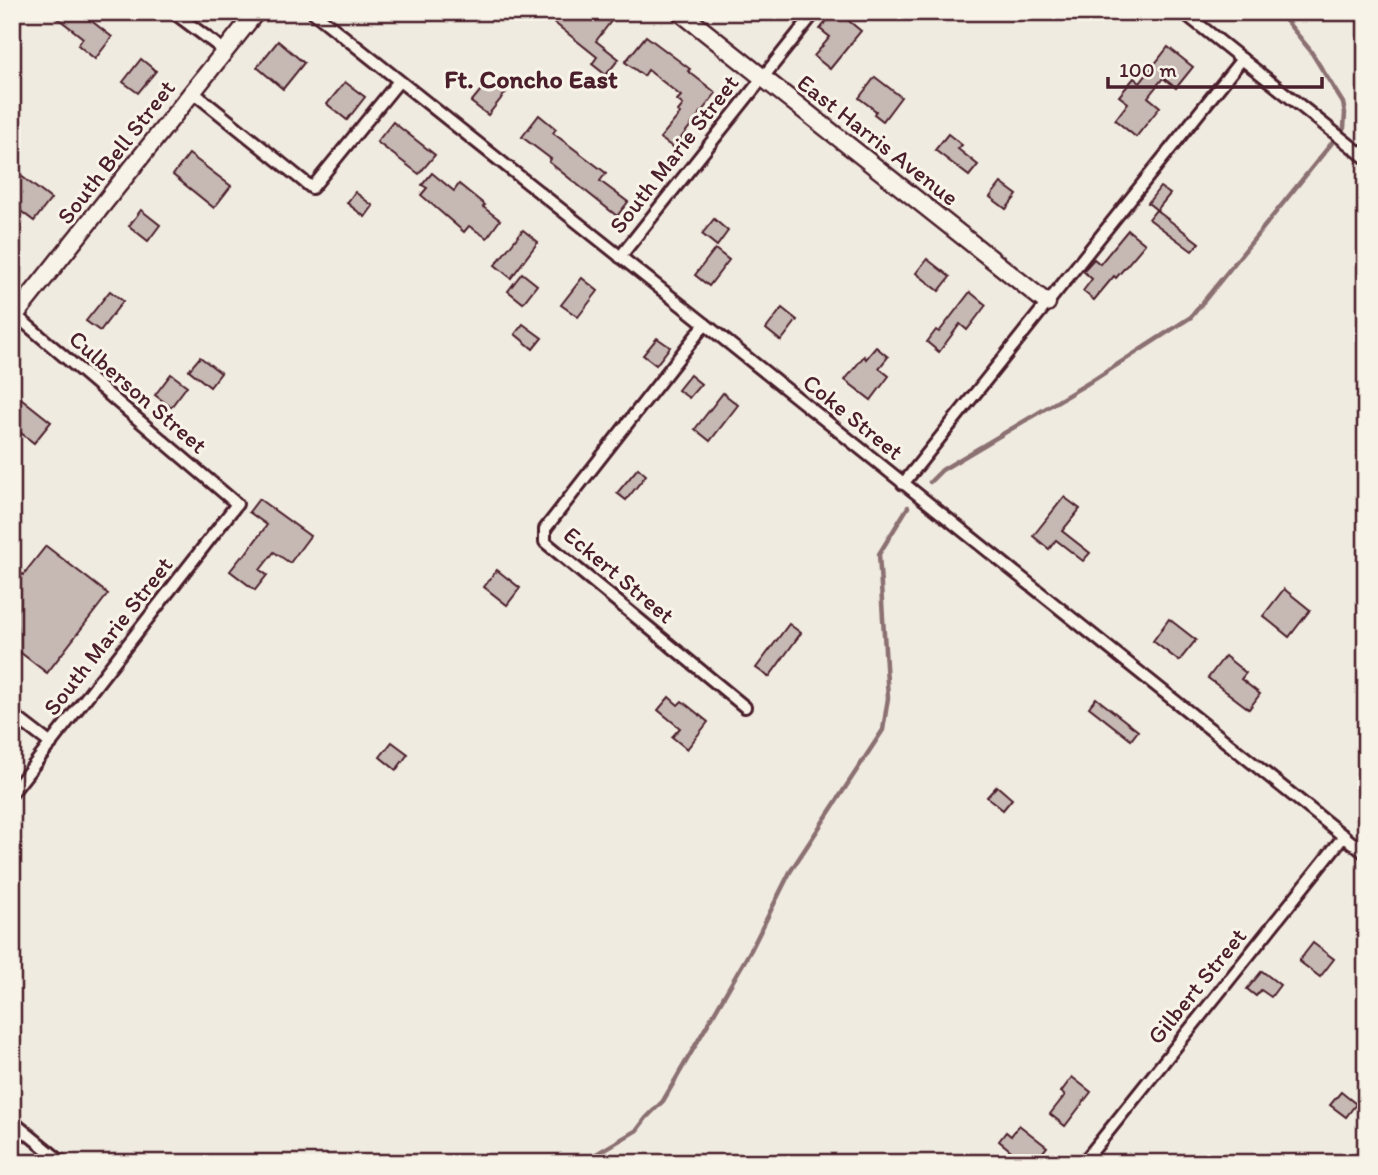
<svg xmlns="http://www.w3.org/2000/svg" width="1378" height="1175" viewBox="0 0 1378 1175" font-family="Itim,sans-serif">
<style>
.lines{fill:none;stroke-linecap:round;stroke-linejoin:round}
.stream{stroke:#8b6f72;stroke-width:4.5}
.building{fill:#c6b8b3;stroke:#4a1f2b;stroke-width:2}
.street-casing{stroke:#4a1f2b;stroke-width:16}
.secondary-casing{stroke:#4a1f2b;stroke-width:21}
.street{stroke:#f7f3e8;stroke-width:10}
.secondary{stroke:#f7f3e8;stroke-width:16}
.labels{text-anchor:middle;stroke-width:6;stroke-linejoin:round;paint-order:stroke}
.street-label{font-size:24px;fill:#4a1f2b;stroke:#f7f3e8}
.neighbourhood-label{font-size:26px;font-weight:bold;fill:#4a1f2b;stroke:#f7f3e8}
</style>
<rect width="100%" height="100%" fill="#f0ebe0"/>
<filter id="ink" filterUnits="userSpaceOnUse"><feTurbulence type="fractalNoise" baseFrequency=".0143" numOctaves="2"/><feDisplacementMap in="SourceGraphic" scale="14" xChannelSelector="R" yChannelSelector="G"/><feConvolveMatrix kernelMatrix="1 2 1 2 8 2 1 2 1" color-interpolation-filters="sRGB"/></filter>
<g filter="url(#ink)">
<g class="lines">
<g class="stream">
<path d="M930,482l12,-12 153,-91 96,-62 153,-189 1,-15 -2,-10 -33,-53 -31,-38"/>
<path d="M586,1163l2,-4 49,-29 9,-12 17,-17 89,-153 38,-76 93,-142 5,-32 -9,-144 29,-47"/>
</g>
</g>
<g class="building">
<path d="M50,12h30l32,25 -17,22 -17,-14 5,-7z"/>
<path d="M541,12h77l-22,29 23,18 -13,16 -14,-11 5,-7z"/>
<path d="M834,12h4l23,19 -31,38 -16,-13 16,-19 -10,-8z"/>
<path d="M646,36l44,33 -2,2 28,22 -35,45 2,1 -8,10 -15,-11 20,-24 -2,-3 5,-6 -6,-5 4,-4 -33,-26 -4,6 -19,-14z"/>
<path d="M278,41l26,22 -21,26 -26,-22z"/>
<path d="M1168,47l25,20 -17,21 -13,-10 -15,19 12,10 -24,30 -21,-17 13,-17 -9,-7 15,-18 6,5z"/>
<path d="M141,59l15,12 -18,22 -15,-11z"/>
<path d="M500,77l11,9 -23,29 -17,-13 14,-17 5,4z"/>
<path d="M875,77l26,20 -18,24 -9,-7 2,-3 -17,-13z"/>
<path d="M345,82l20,15 -18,23 -20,-16z"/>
<path d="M539,115l17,14 -3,4 53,40 -6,8 28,21 -11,14 -68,-54 2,-3 -29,-22z"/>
<path d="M393,122l42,33 -16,19 -42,-32z"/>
<path d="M948,134l14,11 -4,4 20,16 -9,11 -34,-26z"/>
<path d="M189,154l42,32 -17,22 -41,-33z"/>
<path d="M12,169l39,30 -17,22 -20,-15 6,-8 -8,-6z"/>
<path d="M432,173l22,18 5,-7 26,21 -2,2 17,13 -13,18 -18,-12 -5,6 -43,-37 6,-7 -5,-3z"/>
<path d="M1001,183l16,12 -11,14 -16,-12z"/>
<path d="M1160,187l10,7 -13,16 -9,-7z"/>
<path d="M355,192l18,14 -8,11 -18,-14z"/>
<path d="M141,210l19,15 -12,16 -19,-15z"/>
<path d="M1156,210l43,33 -7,8 -43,-32z"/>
<path d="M714,219l14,12 -11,15 -15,-12z"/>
<path d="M523,230l15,12 -27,36 -16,-13z"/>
<path d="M1128,230l17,14 -29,34 -2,-2 -20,24 -11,-9 9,-12 -9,-8 11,-12 6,5z"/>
<path d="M715,249l14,11 -20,26 -14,-11z"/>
<path d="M927,259l23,18 -11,14 -23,-18z"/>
<path d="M522,273l15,12 -14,18 -15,-12z"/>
<path d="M582,278l16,13 -20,26 -17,-12z"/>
<path d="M110,291l13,10 -23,30 -14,-10z"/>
<path d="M970,292l16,13 -19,25 -7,-6 -21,28 -12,-10 9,-12 3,2z"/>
<path d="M782,308l15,12 -16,21 -15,-12z"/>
<path d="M523,324l19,14 -9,11 -18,-15z"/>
<path d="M657,338l13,9 -14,18 -13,-10z"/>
<path d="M876,347l12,10 -9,11 10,8 -18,24 -26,-20 19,-24 2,3z"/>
<path d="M200,357l21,16 -11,14 -21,-17z"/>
<path d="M171,374l16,12 -16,21 -16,-12z"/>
<path d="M690,375l11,9 -12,14 -11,-8z"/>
<path d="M12,391l39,31 -17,21 -22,-17z"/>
<path d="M723,393l15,12 -28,36 -15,-12z"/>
<path d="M638,468l8,7 -20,25 -9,-7z"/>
<path d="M1064,497l16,12 -18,22 28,22 -7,8 -27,-21 -7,9 -16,-13z"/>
<path d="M259,499l51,37 -20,27 -16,-11 -14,18 7,5 -12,15 -25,-19 12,-15 1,1 24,-32 -18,-13z"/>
<path d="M46,546l62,48 -61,79 -35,-27v-79l11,8z"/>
<path d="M497,570l23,18 -13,17 -23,-18z"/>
<path d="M1284,589l26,21 -21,27 -26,-21z"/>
<path d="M1169,619l27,21 -17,21 -26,-20z"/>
<path d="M789,624l12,9 -32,44 -13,-9z"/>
<path d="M1225,656l21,17 -5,6 19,15 -11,15 -41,-31z"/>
<path d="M669,697l9,8 4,-4 26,21 -21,27 -15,-12 8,-9 -22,-18z"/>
<path d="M1096,698l42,33 -7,9 -42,-33z"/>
<path d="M392,742l16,12 -12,16 -16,-13z"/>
<path d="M997,786l15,13 -9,11 -16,-13z"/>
<path d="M1313,943l21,16 -14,18 -21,-16z"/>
<path d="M1262,971l18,14 -9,12 -10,-7 -5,6 -9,-7z"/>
<path d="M1072,1077l19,15 -26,34 -15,-12 15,-19 -4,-3z"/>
<path d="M1341,1092l15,12 -10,13 -16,-12z"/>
<path d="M1019,1125l28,22 -13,16h-8l-27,-22 7,-9 5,4z"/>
</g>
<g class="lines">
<g class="street-casing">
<g id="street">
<path d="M173,12l52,39"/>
<path d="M313,12l407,324 646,518"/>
<path d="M1183,12l183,146"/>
<path d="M193,92l119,96 87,-107"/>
<path d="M620,257l195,-245"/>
<path d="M12,312l225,192 -225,289"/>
<path d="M705,324l-160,205v13l200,165"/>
<path d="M903,484l339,-425"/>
<path d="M12,714l39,30"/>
<path d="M12,1121l51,42"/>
<path d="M1083,1163l261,-327"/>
</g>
</g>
<g class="secondary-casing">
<g id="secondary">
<path d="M680,12l367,291"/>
<path d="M12,319l244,-307"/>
</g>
</g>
<use href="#street" class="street"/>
<use href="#secondary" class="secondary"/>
</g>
</g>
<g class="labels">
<g class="street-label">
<text transform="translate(878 140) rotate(38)" y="8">East Harris Avenue</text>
<text transform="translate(116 152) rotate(-52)" y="8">South Bell Street</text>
<text transform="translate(674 154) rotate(-52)" y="8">South Marie Street</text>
<text transform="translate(138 392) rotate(41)" y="8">Culberson Street</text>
<text transform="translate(853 417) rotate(39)" y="8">Coke Street</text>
<text transform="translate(619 575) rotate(40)" y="8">Eckert Street</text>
<text transform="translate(108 636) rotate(-52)" y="8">South Marie Street</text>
<text transform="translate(1197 986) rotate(-51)" y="8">Gilbert Street</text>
</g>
<g class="neighbourhood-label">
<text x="531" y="88">Ft. Concho East</text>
</g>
</g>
<rect width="1378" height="1175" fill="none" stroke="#f7f3e8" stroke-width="42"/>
<rect x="21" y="21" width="1336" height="1133" fill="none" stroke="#4a1f2b" stroke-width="2.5" filter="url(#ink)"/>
<path d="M1108 77v10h214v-10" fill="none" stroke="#4a1f2b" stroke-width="3.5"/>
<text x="1119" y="77" font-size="21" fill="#4a1f2b" stroke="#f7f3e8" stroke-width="5" paint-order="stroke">100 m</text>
</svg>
